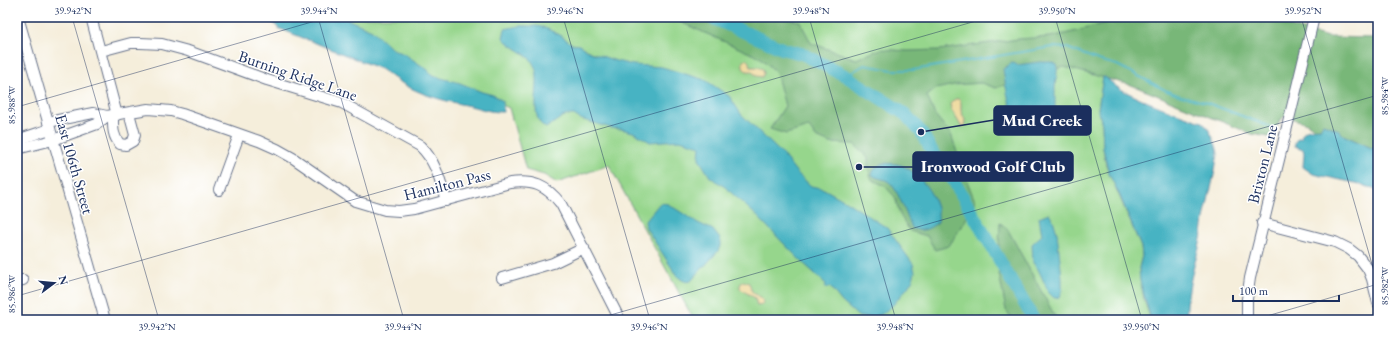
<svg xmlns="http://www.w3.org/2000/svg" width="1395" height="337" viewBox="0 0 1395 337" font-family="'EB Garamond',serif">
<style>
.green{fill:#96d68c;stroke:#588275}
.forest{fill:#78b778;stroke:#4a736b}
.sand{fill:#eeda9e;stroke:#84847e}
.water{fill:#46b3c3;stroke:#307190}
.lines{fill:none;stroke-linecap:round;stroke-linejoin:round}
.stream{stroke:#46b3c3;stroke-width:2}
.river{stroke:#46b3c3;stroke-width:13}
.minor-casing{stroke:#67728a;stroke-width:12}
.minor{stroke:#fff;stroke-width:10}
.ticks{fill:none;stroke:#1b2f5e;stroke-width:1;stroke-opacity:0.45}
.labels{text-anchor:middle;stroke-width:3;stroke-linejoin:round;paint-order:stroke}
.street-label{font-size:16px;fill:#1b2f5e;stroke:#fff}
.leader{fill:none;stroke:#1b2f5e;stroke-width:1.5}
.callout-dot{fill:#1b2f5e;stroke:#fff;stroke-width:1.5}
.callout{fill:#1b2f5e;stroke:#1b2f5e;stroke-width:1.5}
.callout-label{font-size:17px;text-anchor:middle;font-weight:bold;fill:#fff}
.neatline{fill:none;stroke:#1b2f5e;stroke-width:1.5}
.ticks-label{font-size:10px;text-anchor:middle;fill:#1b2f5e}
</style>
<rect width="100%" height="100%" fill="#fff"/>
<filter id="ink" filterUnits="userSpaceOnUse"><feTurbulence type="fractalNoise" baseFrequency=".025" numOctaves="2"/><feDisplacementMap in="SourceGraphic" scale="8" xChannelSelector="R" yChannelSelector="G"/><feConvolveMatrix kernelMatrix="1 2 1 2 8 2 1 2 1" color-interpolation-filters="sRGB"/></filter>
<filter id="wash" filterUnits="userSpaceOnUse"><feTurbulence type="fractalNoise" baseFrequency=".012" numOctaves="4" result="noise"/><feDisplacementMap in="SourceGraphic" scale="16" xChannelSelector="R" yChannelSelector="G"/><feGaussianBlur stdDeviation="0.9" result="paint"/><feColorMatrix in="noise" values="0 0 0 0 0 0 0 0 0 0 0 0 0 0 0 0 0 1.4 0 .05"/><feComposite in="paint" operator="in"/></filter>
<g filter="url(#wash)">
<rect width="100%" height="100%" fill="#f5eedb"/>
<path class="green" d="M301,17h856l-54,60 -5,32 4,15 1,24 3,17 35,82 1,9 -3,12 5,32 7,20h-457l-85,-155 -52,18 -13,-8 -18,-5 -17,-62z"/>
<g class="forest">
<path d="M669,17h106l25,4 11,22 45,16 25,-10 26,2 32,-1 79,-11 32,-2 23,-5 55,-15h150v4l11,5 39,11 50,1v113l-35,-16 -4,-5 -16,-6 -2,4 -6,1 -8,-6 -23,-7 -15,21 -17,-3 -118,-48 -70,-19 -31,8 -37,13 -15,-5 -27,2 -18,4 -9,7 8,19 16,19 12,37 12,30 -10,20 -16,25 -14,4 -8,-14 -17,-5 -10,-16 -5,-18 -10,-11 -14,-7 -3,-12v-9l-14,-14 -24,-1 -14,-6 -7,-10 -23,7 -16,-5 15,-23 -9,-34 -15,-14z"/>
<path d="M1000,223l7,5 50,92h-44l-7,-10 -8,-42z"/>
</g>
<g class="sand">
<path d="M746,59l3,3 1,5h8l5,2 1,4 -2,4 -6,-1 -4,-5c-8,1 -10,-2 -9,-10z"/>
<path d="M955,99h4l2,4v8l4,9 -1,7 -3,-1 -10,-17 -1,-5z"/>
<path d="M743,281l6,2c4,12 2,8 13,15l1,4 -1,3 -5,1 -2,-8 -15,-9v-4z"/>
</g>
<g class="water">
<path d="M268,17h74l30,13 19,18 15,7 22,15 5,6 27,7 22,9 11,3 10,6v11c-14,0 -20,-3 -33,-6 -35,-7 -58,-13 -87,-36l-105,-42z"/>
<path d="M519,26h17l7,1 17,8 12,9 7,1 11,7 26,9 17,4 29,2 43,13 24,16 12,18 41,40 16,20 13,12 13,3 23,13 40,26 26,36 2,8 -2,7 -5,8 -15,18 -11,9 -9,3h-14l-17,-15 -12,-15 -5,1 1,-4 -27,-25 -42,-43 -32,-29 -15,-10 -11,-18 1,-13 -20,-6 -30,2 -17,-10 -12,-3 -10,-1 -31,-9 -6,-4h-6l-6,2 -16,11c-19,-10 -4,-44 -11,-61 -6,-15 -22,-17 -32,-29l2,-9z"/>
<path d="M1040,62h11l5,2c3,8 -1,15 -1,24 0,7 0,14 0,21 -1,17 -3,27 -23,20 -8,-3 -14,-7 -18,-15 -6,-10 -9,-33 -11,-45l9,-6 5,2z"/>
<path d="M1103,77h2c4,3 8,7 12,10 24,14 59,26 85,35 7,5 15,23 16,32 0,3 -2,7 -2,10 -2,14 -6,27 -9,41 -4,14 -4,29 -8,43 -6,20 -14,51 -12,72h-36l-11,-39 -1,-13 3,-12 -1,-9 -21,-51 -11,-22 -6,-26 -1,-24 -4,-15z"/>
<path d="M1323,124l16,6 4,5 35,16v40l-18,-7 -47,-10 -10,-7 1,-14 -1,-4 -8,-3v-4l3,-4h3c2,-11 11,-9 20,-10z"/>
<path d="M884,163c6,1 13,0 19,3 18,8 38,36 35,56 -9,7 -16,11 -26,6 -5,-11 -14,-39 -23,-46 -5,-4 -12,-3 -17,-7 2,-7 5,-9 12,-12z"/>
<path d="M660,203l8,1 30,19 15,7 7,9v7l-2,5 -27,30c-6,2 -9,-1 -14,-5l-31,-48 -1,-7z"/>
<path d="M1049,213l4,7 4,13 5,45v12l-2,7 -6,1 -5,-5 -11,-24 -5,-6 -1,-19 10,-9 -3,-18z"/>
</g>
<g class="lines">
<path class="stream" d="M846,76l18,-11 29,5h20l139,-23 15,1 31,12 19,5 50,26 14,5 24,6 66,25"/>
<path class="river" d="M710,17l73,32 20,5 43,22 59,38 16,18 14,24 17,22 82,142"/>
</g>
</g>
<g filter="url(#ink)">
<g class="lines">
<g class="minor-casing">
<g id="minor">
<path d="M18,17l87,303"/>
<path d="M91,17l26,98"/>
<path d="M101,51l30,-8h9l22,1 26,7 79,29 75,23 78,43c16,15 20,35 26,55"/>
<path d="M113,115c0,11 -1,21 7,29l6,1 7,-4 2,-6 -6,-22"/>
<path d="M48,122l45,-9 14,3 41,-7 23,2 11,3 77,27 18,8 16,9 62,43 30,9 14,1 15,-2 96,-26c23,-3 36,2 51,21l59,116"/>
<path d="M17,140l33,-11"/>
<path d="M17,149l36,-9 44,-16 10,-8"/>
<path d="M219,190l20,-55"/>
<path d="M1262,223l73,19 14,7 9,7 10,13 4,10 6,24"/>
<path d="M502,278l51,-15 31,-15"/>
<path d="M17,281l6,-1"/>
<path d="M1247,320v-21l3,-21 64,-261"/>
</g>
</g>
<use href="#minor" class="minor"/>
</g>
</g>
<path class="ticks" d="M72,17l87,303M318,17l86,303M563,17l87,303M809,17l87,303M1055,17l87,303M1301,17l77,268M17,107l312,-90M17,296l973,-279M593,320l785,-225M1253,320l125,-36"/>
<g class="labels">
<g class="street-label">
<text transform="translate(298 75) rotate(19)" y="6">Burning Ridge Lane</text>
<text transform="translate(75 164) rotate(74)" y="6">East 106th Street</text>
<text transform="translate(1262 164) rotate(-76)" y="6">Brixton Lane</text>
<text transform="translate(447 184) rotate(-14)" y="6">Hamilton Pass</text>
</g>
</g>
<path class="leader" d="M921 132L994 120M859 167L913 167"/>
<g class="callout-dot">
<circle cx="921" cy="132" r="4"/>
<circle cx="859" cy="167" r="4"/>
</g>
<g class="callout">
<rect x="994" y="106" width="97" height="29" rx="4"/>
<rect x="913" y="152" width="160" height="29" rx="4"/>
</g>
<g class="callout-label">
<text x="1042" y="126">Mud Creek</text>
<text x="993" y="172">Ironwood Golf Club</text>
</g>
<rect width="1395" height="337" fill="none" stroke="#fff" stroke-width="44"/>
<g transform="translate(54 283) rotate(74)" stroke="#ffffff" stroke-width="3" paint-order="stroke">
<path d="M0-3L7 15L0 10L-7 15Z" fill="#1b2f5e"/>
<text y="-6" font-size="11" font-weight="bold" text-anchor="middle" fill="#1b2f5e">N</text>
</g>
<path d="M1233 295v6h106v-6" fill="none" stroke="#1b2f5e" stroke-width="2"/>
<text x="1239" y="295" font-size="12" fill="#1b2f5e" stroke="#ffffff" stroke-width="3" paint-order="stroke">100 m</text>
<rect x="22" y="22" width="1351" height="293" class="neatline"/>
<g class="ticks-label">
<text x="73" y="14">39.942°N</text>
<text x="319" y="14">39.944°N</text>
<text x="565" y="14">39.946°N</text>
<text x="811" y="14">39.948°N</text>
<text x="1057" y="14">39.950°N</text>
<text x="1303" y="14">39.952°N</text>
<text transform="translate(1384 96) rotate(-90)" y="4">85.984°W</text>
<text transform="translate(11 105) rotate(-90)" y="4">85.988°W</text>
<text transform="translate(1384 286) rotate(-90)" y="4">85.982°W</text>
<text transform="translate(11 294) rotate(-90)" y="4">85.986°W</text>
<text x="157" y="330">39.942°N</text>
<text x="403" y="330">39.944°N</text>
<text x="649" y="330">39.946°N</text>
<text x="895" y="330">39.948°N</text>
<text x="1141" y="330">39.950°N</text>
</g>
</svg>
